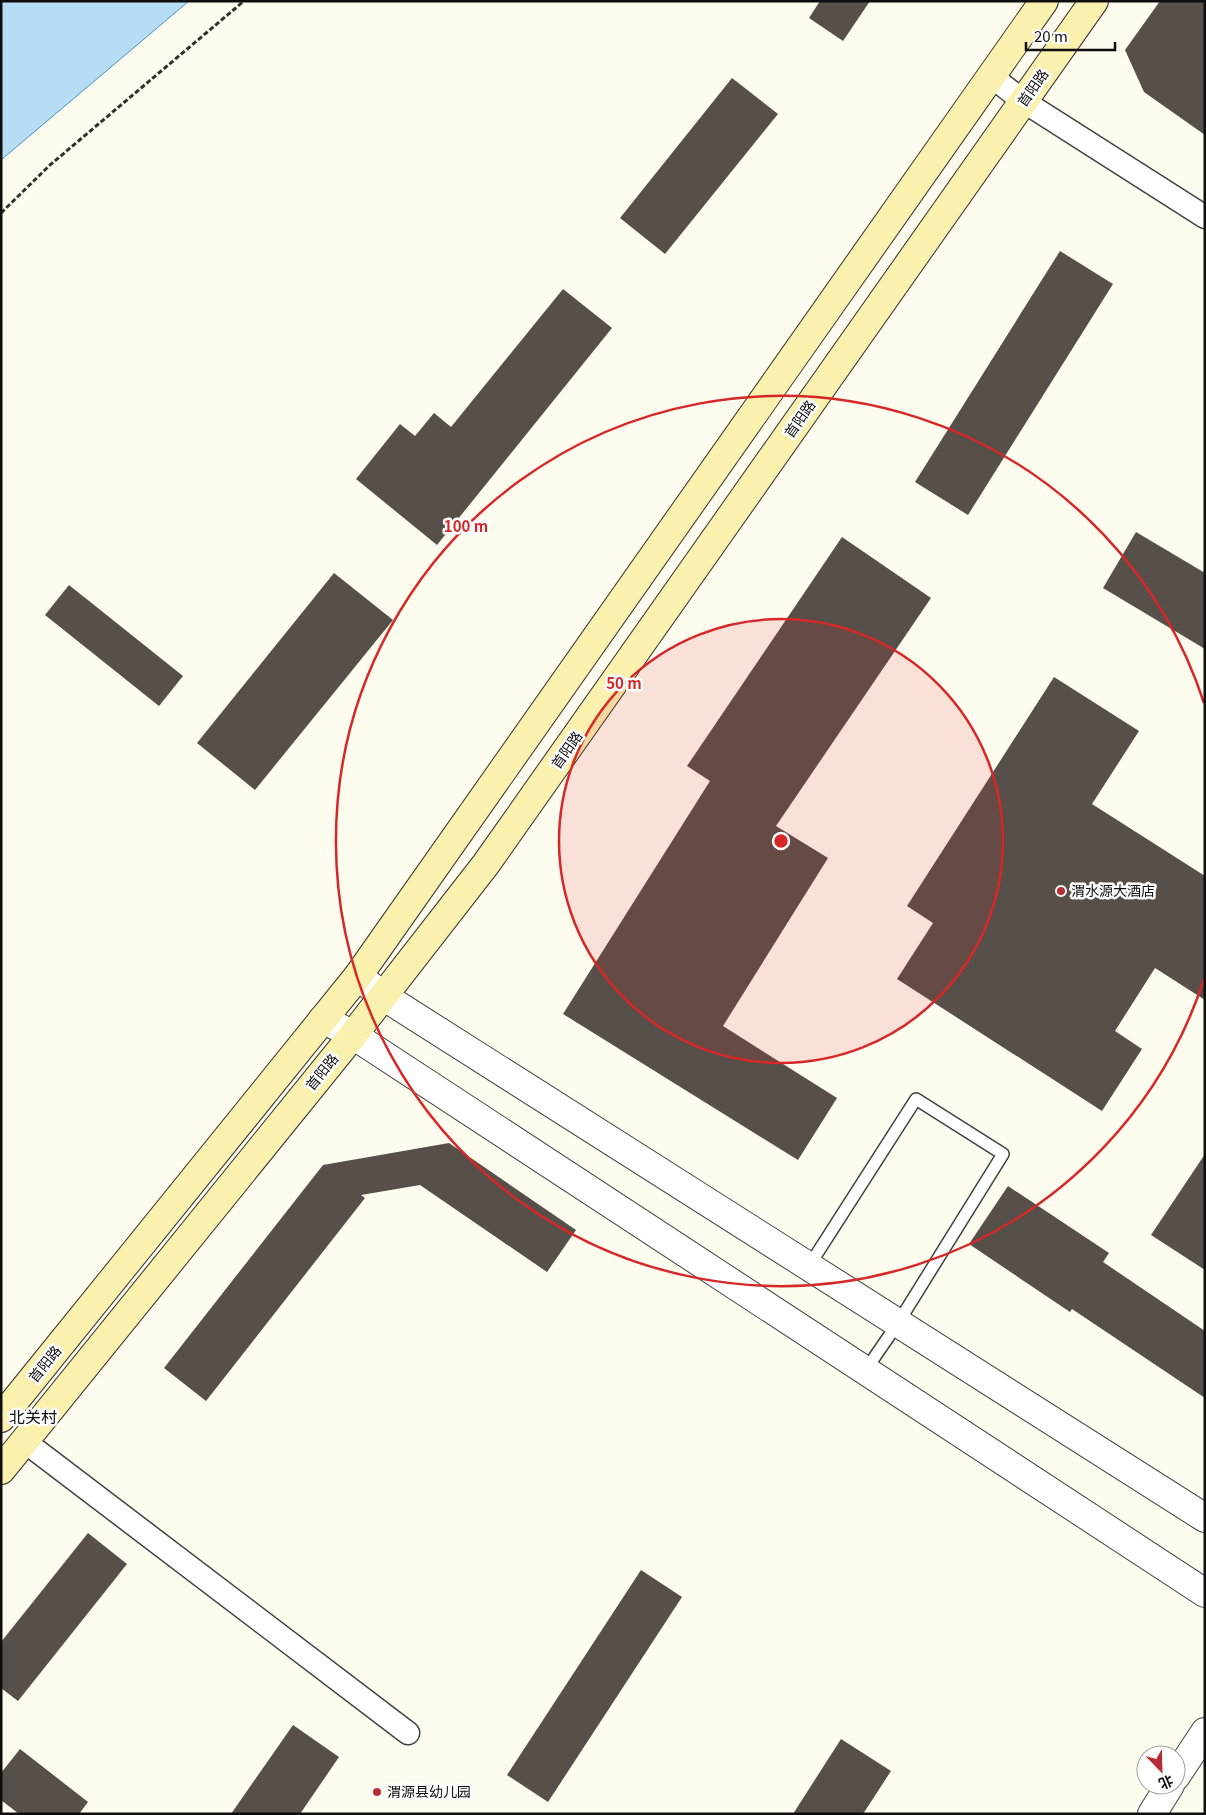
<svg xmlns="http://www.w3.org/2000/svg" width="1206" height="1815" viewBox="0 0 1206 1815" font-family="Georgia,'Noto Sans SC',serif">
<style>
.water{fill:#b6ddf3;stroke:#4193c6}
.building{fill:#564f4a}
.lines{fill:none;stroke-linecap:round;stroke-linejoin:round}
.service-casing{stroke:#414141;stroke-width:14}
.minor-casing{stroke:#414141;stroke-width:25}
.tertiary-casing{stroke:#414141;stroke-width:30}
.secondary-casing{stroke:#303030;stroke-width:30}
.path{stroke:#303030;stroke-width:3;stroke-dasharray:5 2.5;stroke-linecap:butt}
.service{stroke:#fff;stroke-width:11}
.minor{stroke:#fff;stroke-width:22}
.tertiary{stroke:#fff;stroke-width:28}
.secondary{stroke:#fbf1ae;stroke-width:28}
.ring{fill:none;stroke:#d62828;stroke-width:2.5}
.poi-dot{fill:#b62d36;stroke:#fff;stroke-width:2}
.labels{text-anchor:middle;stroke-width:5;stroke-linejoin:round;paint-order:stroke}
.street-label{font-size:14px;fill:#0e0e0e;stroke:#fff}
.poi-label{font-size:14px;fill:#0e0e0e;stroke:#fff;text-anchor:start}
.quarter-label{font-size:16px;fill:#0e0e0e;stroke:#fff}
.centre{fill:#d62828;stroke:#fff;stroke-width:2.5}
.ring-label{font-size:15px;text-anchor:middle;font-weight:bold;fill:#d62828;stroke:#fff;stroke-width:5;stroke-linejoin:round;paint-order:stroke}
</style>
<rect width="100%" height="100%" fill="#fefbef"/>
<path class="water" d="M1,1h188l-188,159z"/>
<g class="building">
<path d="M820,1h50l-27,40 -34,-23z"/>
<path d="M1160,1h45v134l-61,-43 -19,-42z"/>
<path d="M732,78l46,36 -113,140 -45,-36z"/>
<path d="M1060,251l53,33 -145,231 -53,-33z"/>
<path d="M563,289l49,39 -175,217 -81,-66 44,-55 15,12 19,-23 17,14z"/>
<path d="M1136,532l69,41v76l-102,-61z"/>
<path d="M842,537l89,61 -155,228 52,32 -105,168 114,72 -39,62 -235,-146 147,-233 -23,-15z"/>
<path d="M334,573l59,47 -138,170 -58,-47z"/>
<path d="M69,585l114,91 -24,30 -114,-91z"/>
<path d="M1054,677l85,54 -47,73 113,72v124l-50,-32 -40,63 27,18 -40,62 -205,-132 36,-56 -26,-17z"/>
<path d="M449,1143l127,87 -29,42 -127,-87 -59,10 4,3 -159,203 -42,-33 159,-203z"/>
<path d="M1205,1154v116l-54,-35z"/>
<path d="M1008,1186l101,67 -6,9 102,69v67l-133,-89 -2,3 -101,-68z"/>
<path d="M88,1533l39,31 -109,137 -17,-13v-46z"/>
<path d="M641,1570l41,27 -134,205 -41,-27z"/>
<path d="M293,1725l46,32 -39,57h-69z"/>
<path d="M841,1739l50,32 -28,43h-70z"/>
<path d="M20,1749l68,53 -9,12h-60l-18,-14v-27z"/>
</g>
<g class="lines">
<g class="service-casing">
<path id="service" d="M809,1266l107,-167 87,55 -105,169 -33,48"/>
</g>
<g class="minor-casing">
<g id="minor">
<path d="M991,76l32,25 182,116"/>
<path d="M24,1441l384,292"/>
</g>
</g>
<g class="tertiary-casing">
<g id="tertiary">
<path d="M358,976l25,20 822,522"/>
<path d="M323,1019l30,16 852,558"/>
<path d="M1176,1776l29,-44"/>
<path d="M1152,1814l18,-29"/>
</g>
</g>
<g class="secondary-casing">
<g id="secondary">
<path d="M1,1418l357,-442 686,-975"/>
<path d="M1,1470l352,-435 133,-171 608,-863"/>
</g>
</g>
<path class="path" d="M1,213l49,-48 194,-164"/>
<use href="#service" class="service"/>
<use href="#minor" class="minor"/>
<use href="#tertiary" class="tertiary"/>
<use href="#secondary" class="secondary"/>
</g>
<circle cx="781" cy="841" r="222" fill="#d62828" fill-opacity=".12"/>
<g class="ring">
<circle cx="781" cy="841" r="222"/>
<path d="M1204 979A445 445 0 1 1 1204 703"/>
</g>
<g class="poi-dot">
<circle cx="1061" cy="891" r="5"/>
<circle cx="377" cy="1792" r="5"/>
</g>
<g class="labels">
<g class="street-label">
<text transform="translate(1033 88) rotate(-55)" y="5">首阳路</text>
<text transform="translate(800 419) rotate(-55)" y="5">首阳路</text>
<text transform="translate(567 750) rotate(-55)" y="5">首阳路</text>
<text transform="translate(322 1072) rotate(-51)" y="5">首阳路</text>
<text transform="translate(45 1364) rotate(-51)" y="5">首阳路</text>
</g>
<g class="poi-label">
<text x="1071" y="896">渭水源大酒店</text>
<text x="387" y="1797">渭源县幼儿园</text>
</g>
<g class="quarter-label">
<text x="33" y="1423">北关村</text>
</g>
</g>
<circle cx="781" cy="841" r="8" class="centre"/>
<g class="ring-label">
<text x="466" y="532">100 m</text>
<text x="624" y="689">50 m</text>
</g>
<rect width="1206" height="1815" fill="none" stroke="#0e0e0e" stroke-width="5"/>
<g transform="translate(1161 1770) rotate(157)"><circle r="24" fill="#ffffff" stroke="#9f9f9f"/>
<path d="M0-4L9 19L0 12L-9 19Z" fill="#b62d36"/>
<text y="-8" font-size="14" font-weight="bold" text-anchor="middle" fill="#0e0e0e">北</text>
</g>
<path d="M1026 42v8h89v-8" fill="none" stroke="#0e0e0e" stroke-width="2.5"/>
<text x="1034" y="42" font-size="15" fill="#0e0e0e" stroke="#ffffff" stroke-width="4" paint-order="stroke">20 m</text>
</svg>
